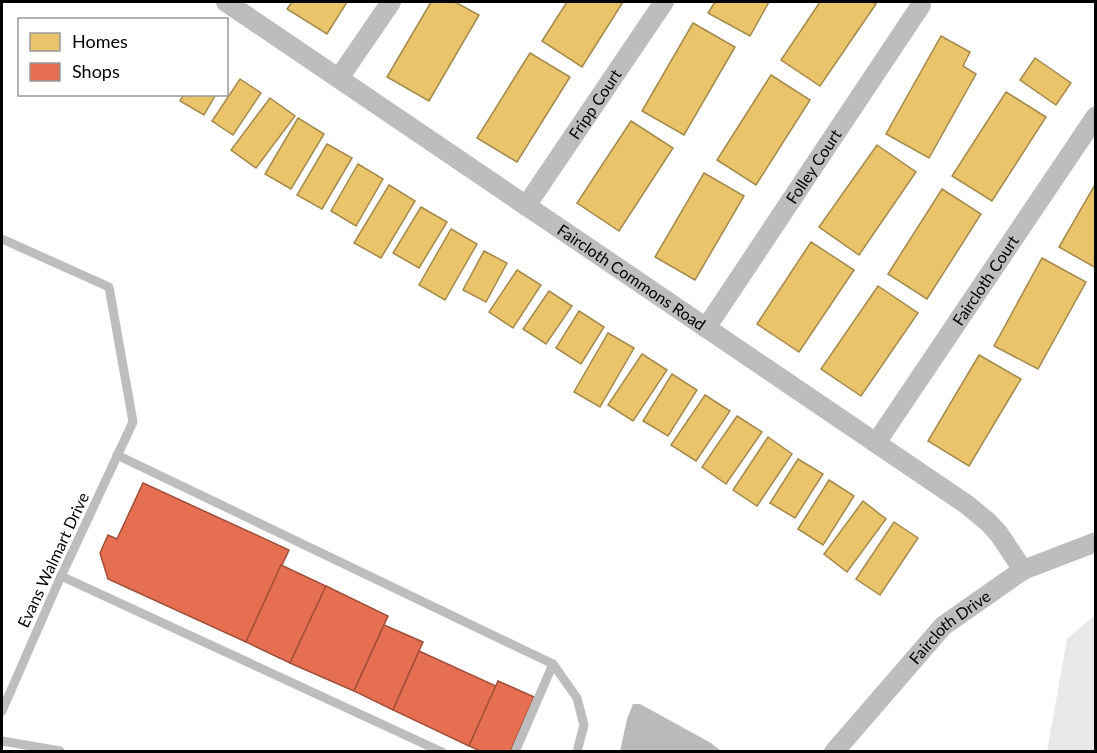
<svg xmlns="http://www.w3.org/2000/svg" width="1097" height="753" viewBox="0 0 1097 753" font-family="Lato,sans-serif">
<style>
.green{fill:#e8e8e8}
.water{fill:#bababa}
.homes{fill:#e9c46a;stroke:#a3894a;stroke-width:1.5}
.shops{fill:#e76f51;stroke:#a24e39;stroke-width:1.5}
.lines{fill:none;stroke-linecap:round;stroke-linejoin:round}
.lane{stroke:#bdbdbd;stroke-width:9}
.street{stroke:#bdbdbd;stroke-width:20}
.labels{text-anchor:middle;stroke-width:6;stroke-linejoin:round;paint-order:stroke}
.street-label{font-size:16px;fill:#000;stroke:#fff}
</style>
<rect width="100%" height="100%" fill="#fff"/>
<path class="green" d="M1095,615v136h-48l20,-112z"/>
<path class="water" d="M633,704h7l71,39 10,8h-101l7,-32z"/>
<g class="homes">
<path d="M292,2h55l-20,32 -40,-25z"/>
<path d="M431,2h24l24,13 -50,86 -42,-24z"/>
<path d="M567,2h56l-41,65 -40,-26z"/>
<path d="M715,2h54l-19,34 -42,-23z"/>
<path d="M820,2h52l4,2 -56,82 -39,-26z"/>
<path d="M693,23l42,24 -51,88 -42,-24z"/>
<path d="M941,36l29,16 -7,14 13,8 -47,84 -43,-24z"/>
<path d="M530,53l40,24 -53,85 -40,-24z"/>
<path d="M1035,58l36,25 -15,22 -36,-25z"/>
<path d="M771,75l39,25 -54,85 -39,-25z"/>
<path d="M240,79l21,14 -28,42 -21,-14z"/>
<path d="M1006,92l40,25 -54,84 -40,-25z"/>
<path d="M184,94h32l-12,21 -24,-14z"/>
<path d="M270,98l25,18 -39,52 -25,-18z"/>
<path d="M298,118l26,16 -33,55 -26,-15z"/>
<path d="M631,121l42,27 -54,83 -42,-28z"/>
<path d="M327,144l25,14 -30,51 -25,-14z"/>
<path d="M877,145l39,27 -57,83 -40,-28z"/>
<path d="M358,164l25,15 -27,47 -25,-15z"/>
<path d="M704,173l40,23 -49,84 -40,-23z"/>
<path d="M1096,183v85l-37,-21z"/>
<path d="M389,185l26,16 -34,57 -27,-15z"/>
<path d="M942,189l39,25 -54,85 -39,-25z"/>
<path d="M421,207l26,15 -28,46 -26,-15z"/>
<path d="M451,229l26,15 -32,56 -26,-15z"/>
<path d="M811,242l43,28 -55,82 -42,-28z"/>
<path d="M484,251l23,12 -21,39 -23,-12z"/>
<path d="M1042,258l44,24 -48,87 -44,-23z"/>
<path d="M517,270l24,15 -28,43 -24,-16z"/>
<path d="M878,286l40,27 -57,83 -40,-27z"/>
<path d="M549,291l23,15 -26,38 -23,-15z"/>
<path d="M579,311l25,16 -23,37 -25,-16z"/>
<path d="M608,333l26,15 -34,59 -26,-15z"/>
<path d="M642,354l25,16 -34,51 -25,-16z"/>
<path d="M979,355l42,24 -52,87 -41,-25z"/>
<path d="M672,374l25,16 -29,46 -25,-15z"/>
<path d="M705,395l25,16 -34,50 -25,-16z"/>
<path d="M737,416l25,16 -36,52 -24,-17z"/>
<path d="M768,437l24,17 -35,52 -24,-16z"/>
<path d="M798,459l25,15 -28,44 -25,-15z"/>
<path d="M829,480l25,16 -31,49 -25,-16z"/>
<path d="M863,501l23,18 -39,53 -23,-18z"/>
<path d="M894,522l24,16 -38,57 -24,-16z"/>
</g>
<g class="shops">
<path d="M143,483l146,67 -43,92 -138,-63 -8,-26 8,-18 9,4z"/>
<path d="M281,565l45,21 -36,77 -44,-21z"/>
<path d="M326,586l62,30 -34,75 -64,-28z"/>
<path d="M384,625l39,17 -30,68 -39,-19z"/>
<path d="M419,651l77,35 -27,60 -76,-36z"/>
<path d="M498,681l36,16 -24,55h-28l-13,-6z"/>
</g>
<g class="lines">
<g class="lane">
<path d="M2,239l107,48 24,135 -76,163 -55,126"/>
<path d="M117,455l436,209 24,34 7,27 -7,27"/>
<path d="M61,576l381,176"/>
<path d="M2,741l58,10"/>
<path d="M515,752l38,-88"/>
</g>
<g class="street">
<path id="s1" d="M226,2l740,502 22,18 11,12 24,36"/>
<path d="M339,78l52,-76"/>
<path id="s2" d="M526,206l138,-204"/>
<path id="s3" d="M706,328l215,-323"/>
<path id="s4" d="M876,443l220,-327"/>
<path id="s5" d="M834,752l109,-126 80,-56 73,-28"/>
</g>
</g>
<g class="labels">
<g class="street-label">
<text dy="6" stroke="none"><textPath href="#s2" startOffset="123">Fripp Court</textPath></text>
<text dy="6" stroke="none"><textPath href="#s3" startOffset="194">Folley Court</textPath></text>
<text dy="6" stroke="none"><textPath href="#s1" startOffset="490">Faircloth Commons Road</textPath></text>
<text dy="6" stroke="none"><textPath href="#s4" startOffset="196">Faircloth Court</textPath></text>
<text transform="translate(53 560) rotate(-65)" y="6">Evans Walmart Drive</text>
<text dy="6" stroke="none"><textPath href="#s5" startOffset="171">Faircloth Drive</textPath></text>
</g>
</g>
<rect width="1097" height="753" fill="none" stroke="#000000" stroke-width="6"/>
<rect x="18" y="18" width="210" height="78" fill="#ffffff" stroke="#999999" stroke-width="1.5"/>
<rect x="30" y="33" width="30" height="18" fill="#e9c46a" stroke="#999999" stroke-width="1.5"/>
<text x="72" y="48" font-size="18" fill="#000000">Homes</text>
<rect x="30" y="63" width="30" height="18" fill="#e76f51" stroke="#999999" stroke-width="1.5"/>
<text x="72" y="78" font-size="18" fill="#000000">Shops</text>
</svg>
